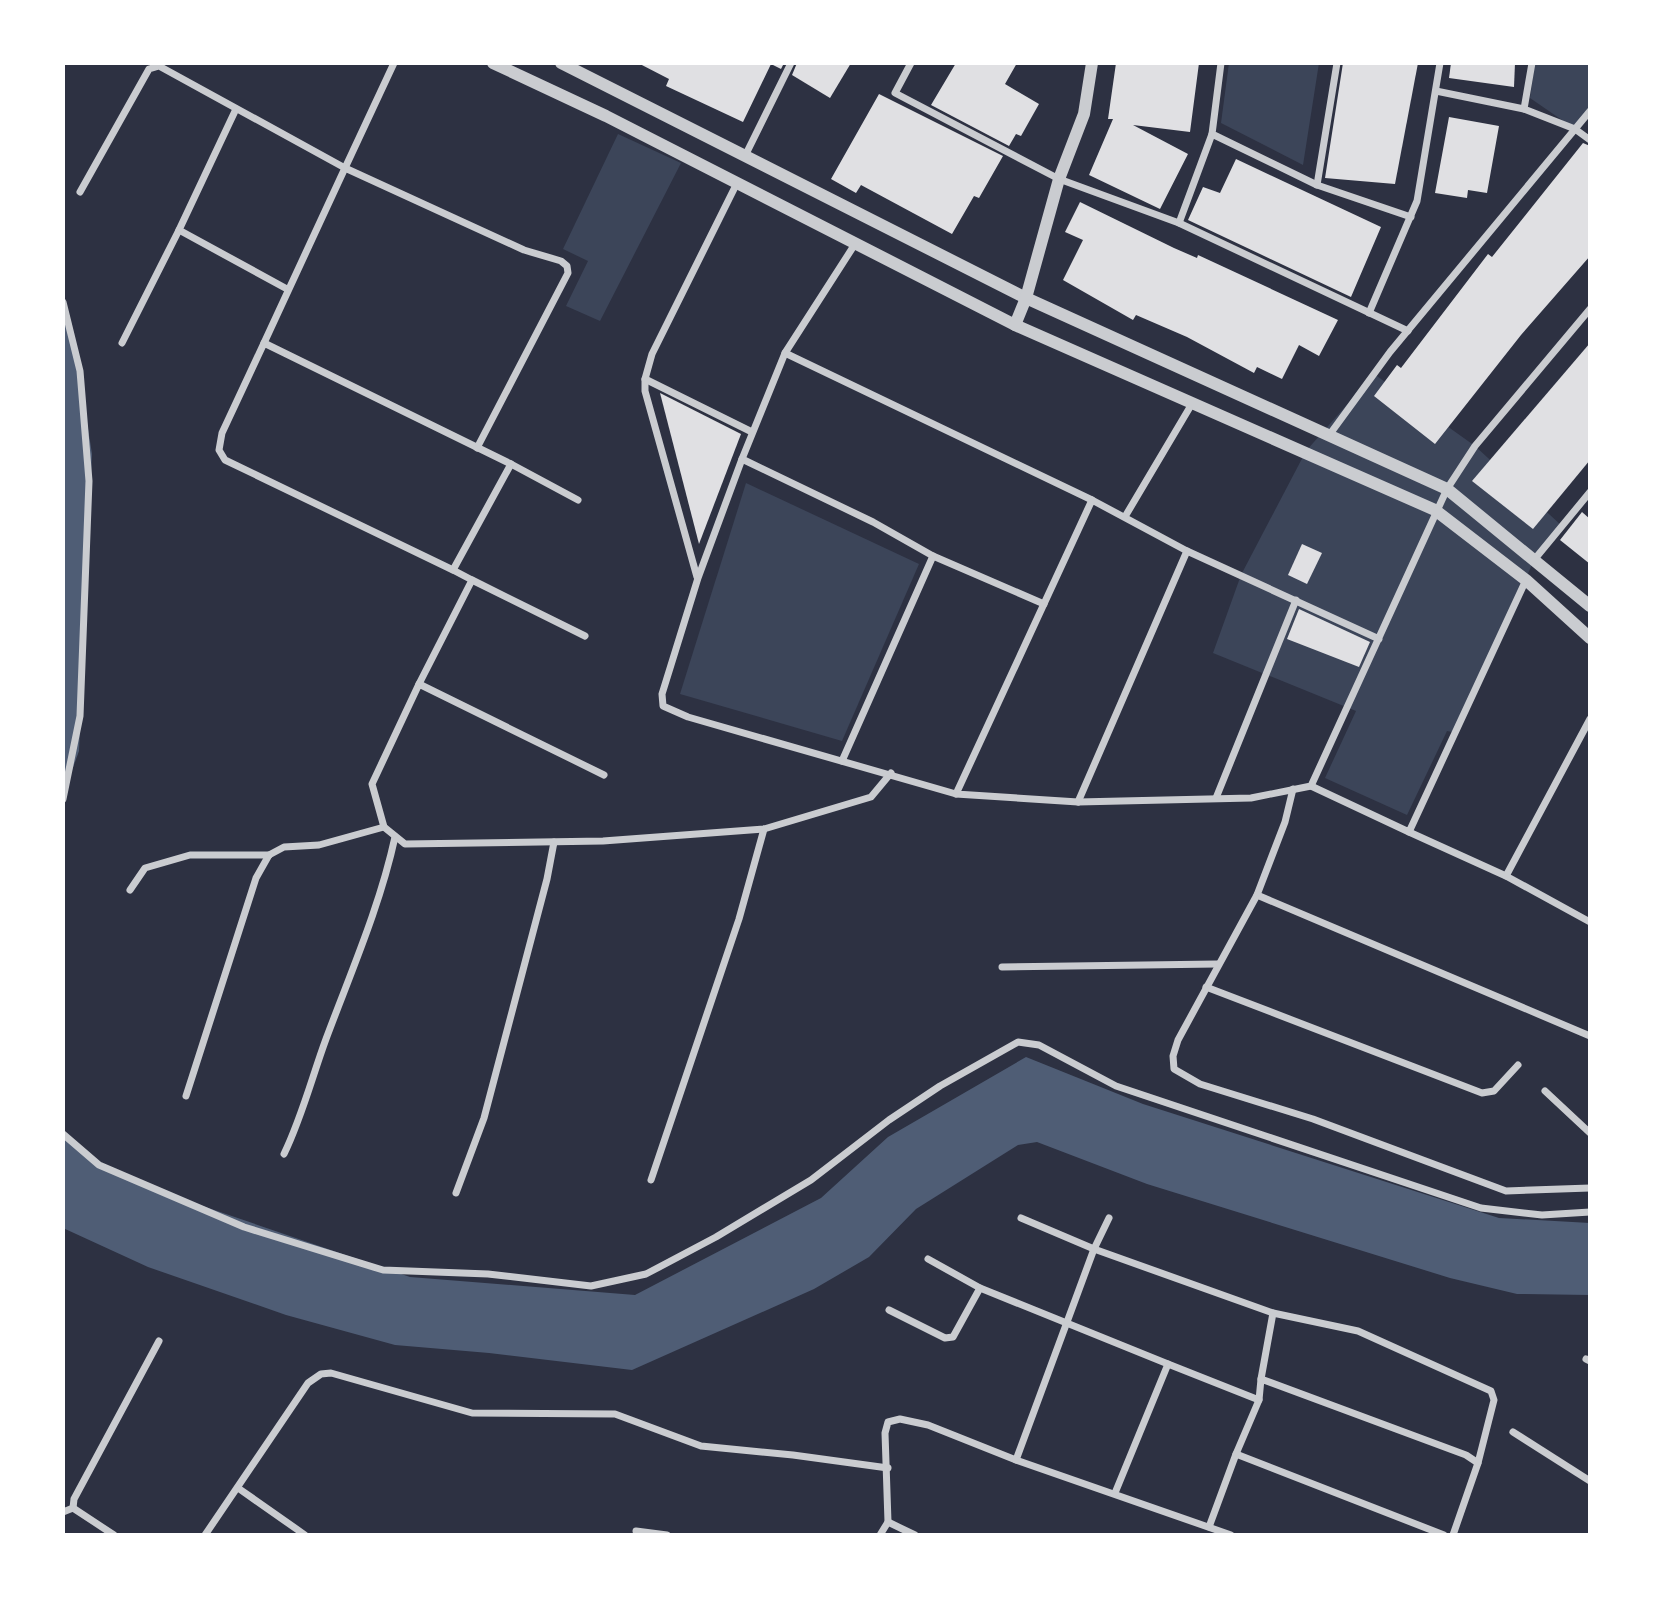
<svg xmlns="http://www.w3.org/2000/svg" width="1653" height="1598" viewBox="0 0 1653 1598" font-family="'Space Grotesk',sans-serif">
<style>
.green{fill:#3c4559}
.water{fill:#4f5d75}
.building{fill:#e0e0e3}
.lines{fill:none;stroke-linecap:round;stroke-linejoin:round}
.minor{stroke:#caccd0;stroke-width:7}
.tertiary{stroke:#caccd0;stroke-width:12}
</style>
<rect width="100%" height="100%" fill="#2d3142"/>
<g class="green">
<path d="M1229,63h90l-16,102 -82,-42z"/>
<path d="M1535,63h55v48l-15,18 -45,-31z"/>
<path d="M618,134l63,29 -81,158 -34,-15 22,-45 -25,-12z"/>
<path d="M1374,374l101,72 87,80 -28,34 -77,173 -10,-2 -40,84 -82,-37 31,-67 -143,-58 28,-78 65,-124z"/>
<path d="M746,483l173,81 -77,177 -162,-47z"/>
</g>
<g class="water">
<path d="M63,302l10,32 19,120 -13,297 -16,44z"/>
<path d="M1026,1057l117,47 356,114 91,5v72l-73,-1 -67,-16 -303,-94 -110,-42 -19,3 -102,64 -47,48 -55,32 -182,81 -143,-17 -94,-8 -109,-30 -138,-48 -85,-39v-96l40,35 38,18 269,92 225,18 186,-97 67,-61z"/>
</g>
<g class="building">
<path d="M638,63h146l-3,6 -10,-5 -28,58 -77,-36 3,-7z"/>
<path d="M797,63h54l-21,35 -38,-23z"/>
<path d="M956,63h61l-12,21 34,20 -18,32 -5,-2 -7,12 -78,-41z"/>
<path d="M1116,63h83l-9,69 -57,-7 55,29 -28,55 -71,-34 24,-56h-5z"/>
<path d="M1343,63h75l-23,121 -70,-6z"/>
<path d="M1451,63h64l-1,24 -65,-9z"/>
<path d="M879,94l124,62 -24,42 -5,-2 -22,38 -91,-49 -5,8 -25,-14z"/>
<path d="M1449,117l50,9 -12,67 -19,-3 -1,8 -32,-5z"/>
<path d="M1583,143l7,3v110l-69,79 -86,109 -61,-48 23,-31 4,3 87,-114 4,3z"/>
<path d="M1236,159l145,68 -30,70 -163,-77 15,-33 17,6z"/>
<path d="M1080,202l94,46 23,10 1,-3 140,65 -19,36 -20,-11 -17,34 -25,-12 -3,6 -67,-36 -51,-22 -3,5 -70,-40 20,-40 -18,-8z"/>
<path d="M1590,343v117l-57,69 -61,-48z"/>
<path d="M660,393l81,41 -42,110z"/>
<path d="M1582,512l8,7v45l-30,-24z"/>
<path d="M1302,544l20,9 -15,31 -19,-9z"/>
<path d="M1299,609l71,33 -11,25 -72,-28z"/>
</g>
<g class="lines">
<g class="minor">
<path d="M911,63l-16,30 164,86 120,44 229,108"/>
<path d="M1221,63l-9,71 105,51 94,32"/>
<path d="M1532,63l-8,46 51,20 15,11"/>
<path d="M1436,91l88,18"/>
<path d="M236,109l-57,121 108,59"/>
<path d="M745,156l46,-93"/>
<path d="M1317,185l20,-122"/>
<path d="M80,192l69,-123 10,-3 186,102 49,-105"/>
<path d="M1179,223l33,-89"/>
<path d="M855,244l-70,109 -43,106 131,63 60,34 111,48"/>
<path d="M63,302l17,69 9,110 -9,235 -17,83"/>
<path d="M1369,313l48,-112 23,-138"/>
<path d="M122,343l57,-113"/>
<path d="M264,343l81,-175 179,82 37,11 6,5 1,7 -91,175"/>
<path d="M785,353l307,147"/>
<path d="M645,379l107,53"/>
<path d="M1330,434l60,-82 200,-241"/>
<path d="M742,459l-44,119 -36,116 1,12 25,11 268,77"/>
<path d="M1126,515l67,-113"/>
<path d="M1534,560l56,-68"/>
<path d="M453,570l-228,-110 -6,-10 3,-17 42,-90 247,121"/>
<path d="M697,577l-52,-186v-12l7,-25 85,-171"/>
<path d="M472,580l-19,-10 58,-106 67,36"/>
<path d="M1379,639l-192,-88 -95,-51 -136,294 122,8 173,-4 60,-12 136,-297 28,-43 115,-137"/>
<path d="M419,684l53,-104 113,56"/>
<path d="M1590,719l-84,157 84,46"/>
<path d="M842,761l91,-205"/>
<path d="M604,775l-185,-91 -47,100 12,43 21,17 198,-3 161,-12 107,-32 20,-24"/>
<path d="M1311,786l98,46 117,-252"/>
<path d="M1293,789l-8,33 -28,73 -79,145 -5,16 1,13 26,15 113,35 193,72 84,-3"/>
<path d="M1216,798l80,-198"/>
<path d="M1078,802l109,-251"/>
<path d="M1409,832l97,44"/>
<path d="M130,890l15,-22 45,-13h79"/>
<path d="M1257,895l333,141"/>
<path d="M1002,967l215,-3"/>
<path d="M1206,987l276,106 12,-2 24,-26"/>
<path d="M1545,1091l45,42"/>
<path d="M186,1096l70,-218 13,-23 15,-8 35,-2 65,-18"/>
<path d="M63,1134l36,31 145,62 139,43 105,4 103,12 55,-12 70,-37 95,-57 78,-60 51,-34 78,-44 21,3 77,41 365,122 61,7 48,-3"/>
<path d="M284,1154c18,-37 28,-77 42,-115 25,-67 54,-133 69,-202"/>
<path d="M651,1180l88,-261 25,-90"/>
<path d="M456,1193l28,-75 63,-239 7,-37"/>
<path d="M1021,1218l73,31 179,64"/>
<path d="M928,1259l52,29"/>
<path d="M889,1310l56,28 8,-1 27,-49 188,76 -53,129"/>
<path d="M1586,1359l4,2"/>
<path d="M1168,1364l91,36"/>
<path d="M1261,1379l12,-66 85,18 133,60 3,9 -16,63"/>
<path d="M1513,1432l77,49"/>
<path d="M1236,1454l23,-54 2,-21 205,76 12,8 -25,72"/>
<path d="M1016,1460l78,-211 15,-31"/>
<path d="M238,1488l67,47"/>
<path d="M73,1508l1,-9 85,-158"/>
<path d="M63,1512l10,-4 41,27"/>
<path d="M888,1522l27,13"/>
<path d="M1209,1527l27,-73 208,81"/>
<path d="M636,1531l31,4"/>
<path d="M205,1535l103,-152 13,-9 10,-1 141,40 143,1 86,32 92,9 95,13"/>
<path d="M880,1535l8,-13 -3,-89 3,-11 12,-3 28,6 88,35 215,75"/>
</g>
<g class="tertiary">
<path d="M493,63l113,53 409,209 420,185 91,70 64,58"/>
<path d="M561,63l465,235 421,191 143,117"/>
<path d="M1015,325l11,-27 33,-119 25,-65 8,-51"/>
</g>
</g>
<rect width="1653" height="1598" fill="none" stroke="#ffffff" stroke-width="130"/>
</svg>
